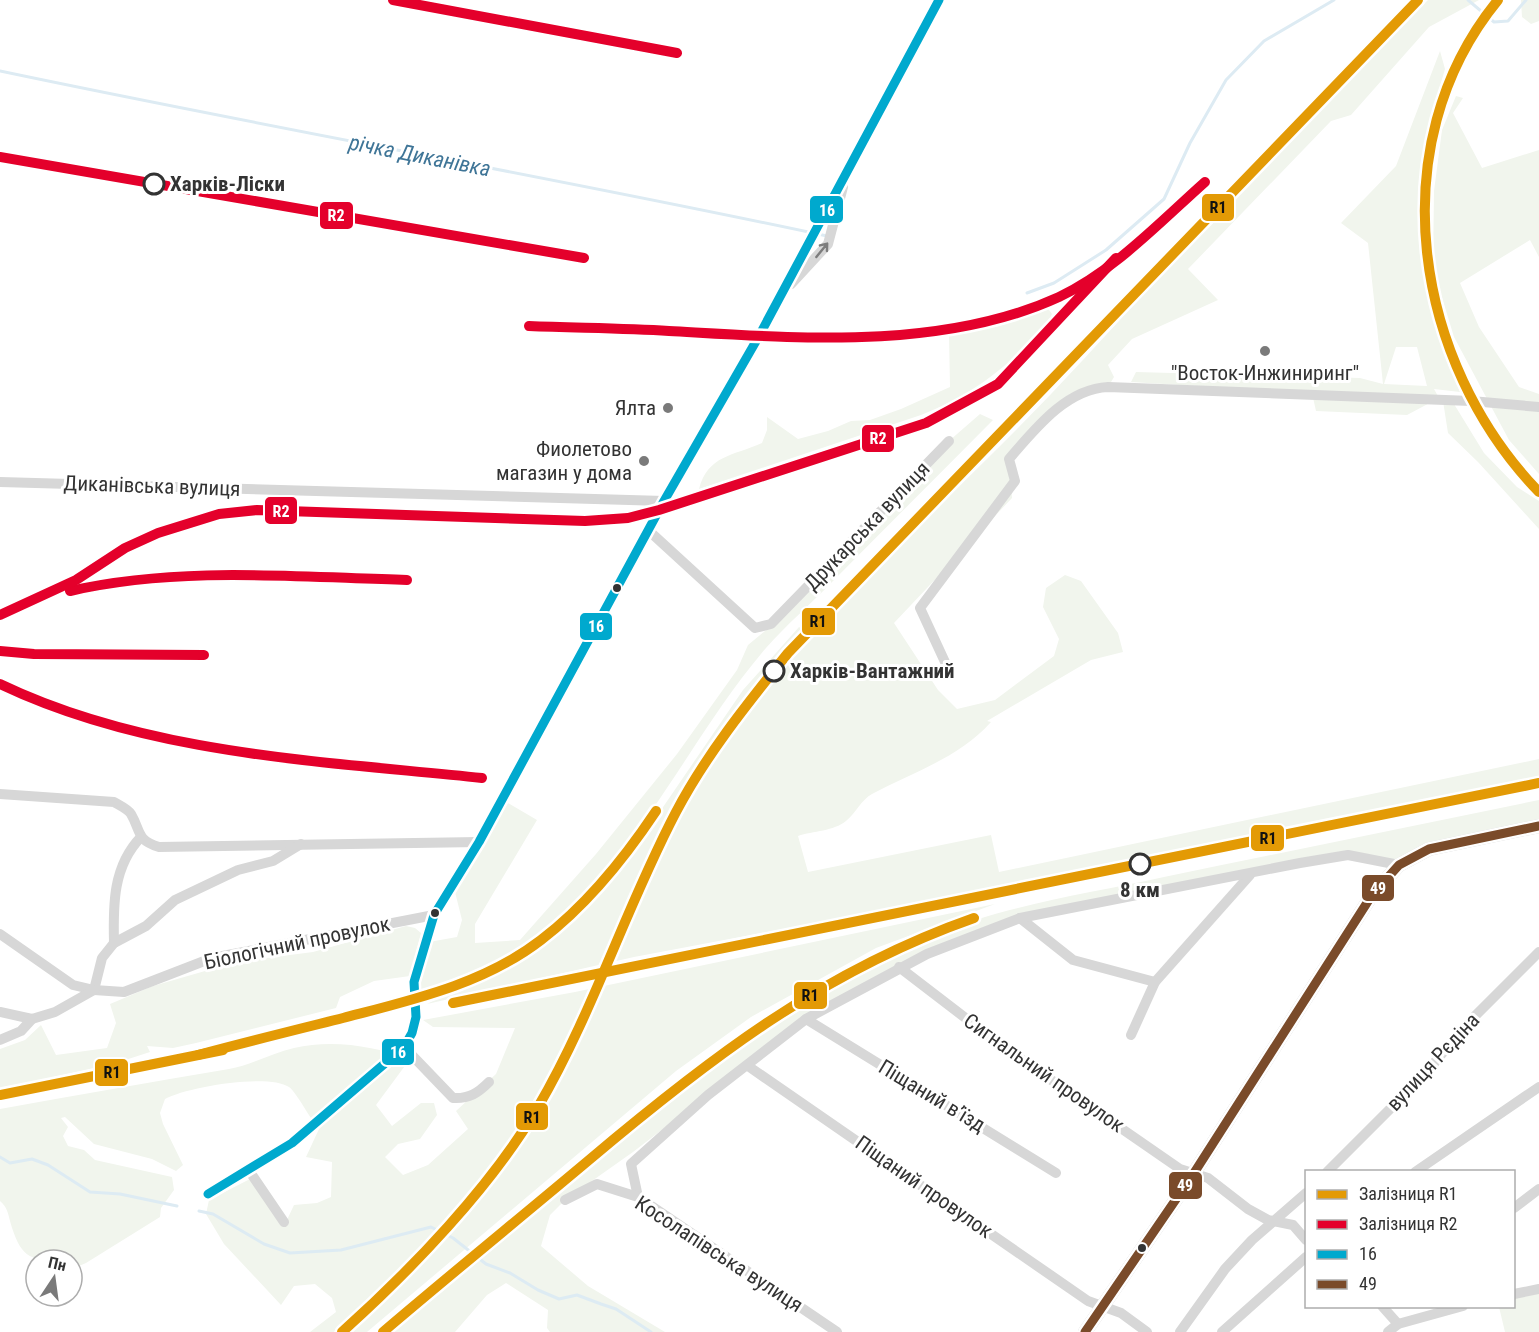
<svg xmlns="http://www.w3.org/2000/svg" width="1539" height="1332" viewBox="0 0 1539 1332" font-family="'Roboto Condensed',sans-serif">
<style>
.green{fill:#f1f5ed;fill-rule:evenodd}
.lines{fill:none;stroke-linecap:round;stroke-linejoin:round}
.stream{stroke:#ddebf3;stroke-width:3}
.street{stroke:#d7d7d7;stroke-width:10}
.secondary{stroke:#d0d0d0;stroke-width:14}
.bus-1-casing{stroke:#fff;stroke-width:14}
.bus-2-casing{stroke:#fff;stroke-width:14}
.bus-1{stroke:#00a9ce;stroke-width:9}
.bus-2{stroke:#7a4b2a;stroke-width:9}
.rail-1-casing{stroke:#fff;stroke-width:15}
.rail-2-casing{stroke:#fff;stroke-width:15}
.rail-1{stroke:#e39a05;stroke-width:10}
.rail-2{stroke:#e4002b;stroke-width:10}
.oneway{stroke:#7d7d7d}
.stop-dot{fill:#fff;stroke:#333;stroke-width:3}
.poi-dot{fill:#7a7a7a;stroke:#fff;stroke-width:2}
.bus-dot{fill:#333;stroke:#fff;stroke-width:2}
.labels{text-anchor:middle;stroke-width:6;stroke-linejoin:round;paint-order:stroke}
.stop-label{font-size:21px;font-weight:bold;fill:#333;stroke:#fff;text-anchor:start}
.poi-label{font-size:21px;fill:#333;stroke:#fff;text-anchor:end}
.street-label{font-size:21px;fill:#333;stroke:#fff}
.water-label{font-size:22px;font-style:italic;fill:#3f7597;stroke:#fff}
.line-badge{stroke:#fff;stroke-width:2}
.badge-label{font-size:16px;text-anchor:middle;font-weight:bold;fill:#fff}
.pale-badge-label{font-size:16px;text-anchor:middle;font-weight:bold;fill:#111}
</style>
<rect width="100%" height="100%" fill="#fff"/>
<g class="green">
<path d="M1428,0h51l-50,27 -78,88 -20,6 -143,148 30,31 -86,39 -24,26 6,12 -6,10 -28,5 -71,67 3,39 -118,125 44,67 19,19 38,-9 59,-44 5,-17 -16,-32 3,-19 19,-13 16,6 37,52 5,19 -32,8 -104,61 4,1c-32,36 -78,50 -119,72 -11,6 -16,19 -26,27 -12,10 -33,10 -48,15l10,36 183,-37 8,37 540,-113v19l-517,106 -388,73 -207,47 101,-52 52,-43 66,-77 97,-142 56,-63 3,2 -56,66 -44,64 -43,78 9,2c79,-153 206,-268 326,-387 53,-52 103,-107 153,-162l-2,-5z"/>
<path d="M1521,0h18v21l-8,3 -9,-7z"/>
<path d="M1440,51l5,18 -19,66 -7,50v43l5,54 15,54 21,56 -26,-3 5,9 -32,17 -91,-4 -4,-18 -181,-11 5,-10 224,6 23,6 -15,-141 -27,-20 55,-57zM1396,347h21l10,39 -43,-2z"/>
<path d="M1456,96l7,2 -10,15 29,55 57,-18v107l-9,-17 -70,43 19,44 40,60 20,7v80l-30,-34 -55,-103 -21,-69 1,-77 8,-61z"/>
<path d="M1047,307l5,7c-7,17 -19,26 -33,39 -32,29 -58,46 -98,62l-222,74c9,-34 34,-33 63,-46l5,-13v-13l31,22 30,-8 23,-10 19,-1 31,-11 49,-22 -1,-53 10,-4 37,-3z"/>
<path d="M1443,401l11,3 30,49 33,34 22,14v28l-61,-67 -30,-29z"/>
<path d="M980,414l13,6c-53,54 -107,107 -160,161 -22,23 -46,43 -67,67 -83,97 -133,226 -243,297 -31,21 -68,34 -103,47l-3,-3 12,-47 28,-5 5,-17 -9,-36 48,-85 36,21 -62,104v19l45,-3 76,-86 81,-100 60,-84 11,-25 23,-19 178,-185z"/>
<path d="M1539,800v25l-110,24 -30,16 -51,-10 -326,64 -123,48 -93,52 -173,133 -68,48 -15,15 -9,31 47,40 77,46h-115l-3,-4 1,-18 -42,-27 -19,12 -32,37h-69l80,-68 21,-13c137,-119 274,-246 444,-315 75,-31 155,-42 233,-59 125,-26 250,-51 375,-77z"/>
<path d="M995,904l-119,44 -125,69 -75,54 -309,261h-24l-2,-6 -7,6h-24l26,-20 -4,-14 -17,-14 -21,2 -13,19 -57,-61 -18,-30 3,-14 41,-21 36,43 8,-17 23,-2 14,-6 1,-35 -26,-5 13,-28c-9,-10 -22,-36 -30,-42 -20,-14 -103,0 -124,12l-5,14 3,11 20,41 -7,6 -24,-12 -58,-15 -29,-27 -4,1 7,9 -5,9 5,10 16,4 11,10 77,17 2,13 -13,18 -1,9 -74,46 -14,6v-9c-38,0 -50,4 -62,-39 -2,-8 -3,-14 -10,-20v-92c76,-14 152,-27 229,-40 22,-4 43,-16 65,-21 38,-9 80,-2 116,11l-34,46 16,21 29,-23h13l3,12 -17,24 -22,5 -13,13 18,18 25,-10 40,-36 -12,-18 40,-37 19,-46 -82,-1 -10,-7 152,-28z"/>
<path d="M406,926l9,2 6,5 -11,43 -36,5 -34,16 -4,11 -140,35 -23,5 -26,-2 3,6 -34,11 -116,26v-40l25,-9 16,-15 15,30 51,-7 9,-25 -6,-19 43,-18 59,-17 47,-10 54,-7z"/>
<path d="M1539,1291v41h-34l-6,-25 15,-1v-8z"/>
</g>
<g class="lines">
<g class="stream">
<path d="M1468,0l26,22 14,-1 18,-21"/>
<path d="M0,71c275,58 552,106 827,165"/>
<path d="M1027,293l27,-10 52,-33 58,-51 26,-56 36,-63 38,-39 70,-41"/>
<path d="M0,1157l10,6 22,-4 16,6 42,27 30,2 57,12"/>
<path d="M199,1211l14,3 51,30 26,9 51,-3 90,-23 22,11 33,26 24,9 28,17 21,9 18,-4 24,9 15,5 35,23"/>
</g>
<g class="street">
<path d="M791,284l37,-40 15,-57"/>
<path d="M0,482l664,19"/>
<path d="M648,530l107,98 16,-4 178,-183"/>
<path d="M951,675l-31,-67 95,-127 -6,-22c26,-30 57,-70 99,-72l363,14 68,6"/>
<path d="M0,794l114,8c5,3 14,7 17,12 10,17 5,26 28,33l320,-5"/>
<path d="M1020,918l53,42 82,22"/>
<path d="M0,934l73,51 21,5 30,2 88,-34 222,-43"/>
<path d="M114,943c-1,-39 -1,-77 27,-106"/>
<path d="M899,967l103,79 178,123 28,9 40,31 20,11 25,5 13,15"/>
<path d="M94,990l8,-32 12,-15 32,-17 29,-26 63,-30 35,-9 28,-17"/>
<path d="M0,1012l32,7 23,-7 39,-22"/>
<path d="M806,1019l250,154"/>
<path d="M1131,1035l24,-53 95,-107"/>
<path d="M0,1040l21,-9 11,-12"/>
<path d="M404,1047l49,51c16,1 25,-5 36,-16"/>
<path d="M748,1066l340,235 33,12 26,19"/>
<path d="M248,1169l36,53"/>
<path d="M1327,1172l99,-99 37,-45 76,-76"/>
<path d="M1415,1172l124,-85"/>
<path d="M208,1194l84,-51 112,-96 8,-14 4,-16 -2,-35 20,-67 45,-73 185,-341 95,-165 180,-336"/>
<path d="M638,1197l-7,-33 77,-69 98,-76 121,-65 93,-36 280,-55 48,-8 51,10"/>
<path d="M565,1200l32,-16 41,13 199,135"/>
<path d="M1514,1208l25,-19"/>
<path d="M1514,1294l25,-5"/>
<path d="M1382,1306l16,18"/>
<path d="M1180,1332l45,-63 27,-29 54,-47"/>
<path d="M1222,1332l84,-75"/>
<path d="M1388,1332l10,-8 65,-18"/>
</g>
<path class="secondary" d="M1085,1332l109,-159 178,-278 27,-30 30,-16 110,-23"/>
<g class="bus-1-casing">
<path id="bus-1" d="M208,1194l84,-51 112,-96 8,-14 4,-16 -2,-35 20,-67 45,-73 185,-341 95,-165 180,-336"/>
</g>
<g class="bus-2-casing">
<path id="bus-2" d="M1085,1332l109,-159 178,-278 27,-30 30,-16 110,-23"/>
</g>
<use href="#bus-1" class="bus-1"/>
<use href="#bus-2" class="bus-2"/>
<g class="rail-1-casing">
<g id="rail-1">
<path d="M1498,0c-119,145 -84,363 41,492"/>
<path d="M453,1003l1086,-220"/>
<path d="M198,1055c48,-13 97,-25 145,-37 69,-18 141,-34 198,-78 46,-35 83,-81 115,-129"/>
<path d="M0,1095l223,-45"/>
<path d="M342,1332c69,-62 149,-145 196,-225 55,-94 87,-198 138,-295 30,-57 71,-108 112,-159l630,-653"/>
<path d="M383,1332c68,-58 137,-114 206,-172 121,-102 234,-189 385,-242"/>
</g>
</g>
<g class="rail-2-casing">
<g id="rail-2">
<path d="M393,0l284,53"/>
<path d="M0,157l584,101"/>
<path d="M529,326c47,2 94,2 140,5 126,7 272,20 390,-34 55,-26 101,-75 146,-115"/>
<path d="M70,591c110,-25 225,-14 337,-11"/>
<path d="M0,615l76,-35 49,-32 33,-15 61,-19 38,-4 328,11 43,-3 31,-8 267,-87 72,-39 118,-126"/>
<path d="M0,651l34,3 170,1"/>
<path d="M0,684c148,71 322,77 482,94"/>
</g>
</g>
<use href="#rail-1" class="rail-1"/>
<use href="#rail-2" class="rail-2"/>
</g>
<defs><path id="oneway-shaft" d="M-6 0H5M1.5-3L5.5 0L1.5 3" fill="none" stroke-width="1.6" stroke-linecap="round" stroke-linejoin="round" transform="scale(1.5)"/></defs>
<use class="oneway" href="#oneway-shaft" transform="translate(822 250) rotate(-51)"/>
<g class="stop-dot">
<circle cx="154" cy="184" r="10"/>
<circle cx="774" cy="671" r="10"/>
<circle cx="1140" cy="864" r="10"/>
</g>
<g class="poi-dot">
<circle cx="1265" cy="351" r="6"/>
<circle cx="668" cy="408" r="6"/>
<circle cx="644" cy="461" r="6"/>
</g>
<g class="bus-dot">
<circle cx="617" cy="588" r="5"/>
<circle cx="435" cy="913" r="5"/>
<circle cx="1142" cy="1248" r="5"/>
</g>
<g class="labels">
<g class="stop-label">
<text x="170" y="191">Харків-Ліски</text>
<text x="790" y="678">Харків-Вантажний</text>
<text x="1140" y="897" text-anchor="middle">8 км</text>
</g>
<g class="poi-label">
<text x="1265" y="380" text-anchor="middle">"Восток-Инжиниринг"</text>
<text x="656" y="415">Ялта</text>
<text x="632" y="456">Фиолетово<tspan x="632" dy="24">магазин у дома</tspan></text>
</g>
<g class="street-label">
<text transform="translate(152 486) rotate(2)" y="7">Диканівська вулиця</text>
<text transform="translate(867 526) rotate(-46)" y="7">Друкарська вулиця</text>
<text transform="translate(297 943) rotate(-12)" y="7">Біологічний провулок</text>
<text transform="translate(1433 1062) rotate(-47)" y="7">вулиця Рєдіна</text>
<text transform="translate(1044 1073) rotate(35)" y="7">Сигнальний провулок</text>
<text transform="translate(932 1096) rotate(31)" y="7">Піщаний в’їзд</text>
<text transform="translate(924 1187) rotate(35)" y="7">Піщаний провулок</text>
<text transform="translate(719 1254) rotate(33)" y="7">Косолапівська вулиця</text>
</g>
<g class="water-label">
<text transform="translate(420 155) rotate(11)" y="8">річка Диканівка</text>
</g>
</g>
<g class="line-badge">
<rect x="1201" y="193" width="34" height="29" rx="6" fill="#e39a05"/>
<rect x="809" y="195" width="35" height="29" rx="6" fill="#00a9ce"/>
<rect x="319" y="201" width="35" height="29" rx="6" fill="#e4002b"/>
<rect x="861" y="424" width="34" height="29" rx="6" fill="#e4002b"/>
<rect x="264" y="496" width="34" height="29" rx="6" fill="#e4002b"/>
<rect x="801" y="607" width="35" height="29" rx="6" fill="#e39a05"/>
<rect x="579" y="612" width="34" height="29" rx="6" fill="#00a9ce"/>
<rect x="1250" y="824" width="35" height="28" rx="6" fill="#e39a05"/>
<rect x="1361" y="874" width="34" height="28" rx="6" fill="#7a4b2a"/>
<rect x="793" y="981" width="35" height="29" rx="6" fill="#e39a05"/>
<rect x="381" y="1038" width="34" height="28" rx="6" fill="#00a9ce"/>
<rect x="94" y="1058" width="35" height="29" rx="6" fill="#e39a05"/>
<rect x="515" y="1102" width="34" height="29" rx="6" fill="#e39a05"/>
<rect x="1168" y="1171" width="35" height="29" rx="6" fill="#7a4b2a"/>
</g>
<g class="badge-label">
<text x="827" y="216">16</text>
<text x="336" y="221">R2</text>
<text x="878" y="444">R2</text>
<text x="281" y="517">R2</text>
<text x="596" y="632">16</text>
<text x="1378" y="894">49</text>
<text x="398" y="1058">16</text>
<text x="1185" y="1191">49</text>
</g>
<g class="pale-badge-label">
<text x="1218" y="213">R1</text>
<text x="818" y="627">R1</text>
<text x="1268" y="844">R1</text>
<text x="810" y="1001">R1</text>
<text x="112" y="1078">R1</text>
<text x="532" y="1123">R1</text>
</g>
<rect x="1305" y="1170" width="210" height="138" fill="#ffffff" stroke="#adadad" stroke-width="1.5"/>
<rect x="1317" y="1190" width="30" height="9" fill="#e39a05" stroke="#adadad" stroke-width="1.5"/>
<text x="1359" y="1200" font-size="18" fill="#333333">Залізниця R1</text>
<rect x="1317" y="1220" width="30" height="9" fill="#e4002b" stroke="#adadad" stroke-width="1.5"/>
<text x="1359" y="1230" font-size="18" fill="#333333">Залізниця R2</text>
<rect x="1317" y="1250" width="30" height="9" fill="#00a9ce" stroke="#adadad" stroke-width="1.5"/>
<text x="1359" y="1260" font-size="18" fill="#333333">16</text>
<rect x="1317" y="1280" width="30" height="9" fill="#7a4b2a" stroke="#adadad" stroke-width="1.5"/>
<text x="1359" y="1290" font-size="18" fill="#333333">49</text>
<g transform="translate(54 1278) rotate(13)"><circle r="28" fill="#ffffff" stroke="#adadad" stroke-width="1.5"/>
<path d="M0-4.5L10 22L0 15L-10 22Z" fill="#7a7a7a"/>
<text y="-9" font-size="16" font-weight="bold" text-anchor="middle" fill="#333333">Пн</text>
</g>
</svg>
